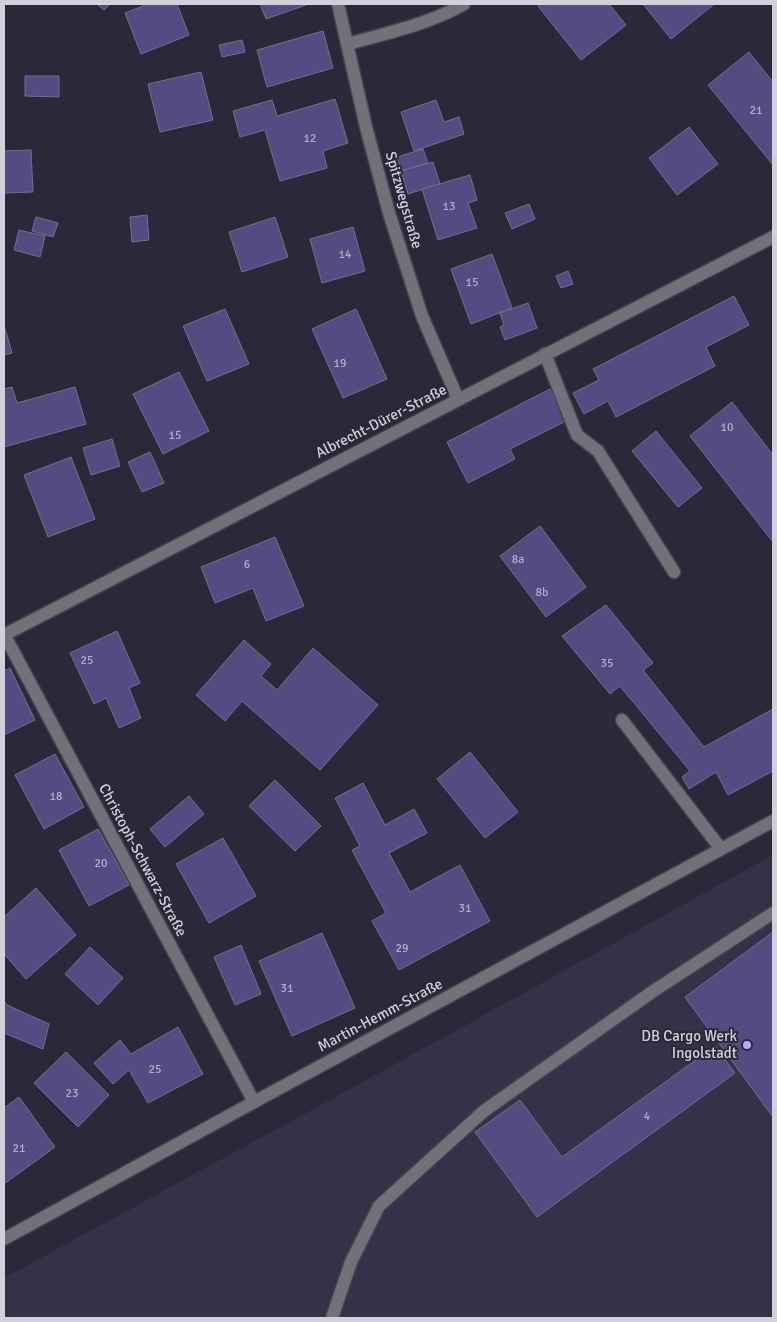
<svg xmlns="http://www.w3.org/2000/svg" width="777" height="1322" viewBox="0 0 777 1322" font-family="Signika,sans-serif">
<style>
.built{fill:#343248}
.building{fill:#544b83;stroke:#737185}
.lines{fill:none;stroke-linecap:round;stroke-linejoin:round}
.minor-casing{stroke:#454453;stroke-width:15}
.minor{stroke:#72717a;stroke-width:12}
.poi-dot{fill:#b6acf8;stroke:#2a2939;stroke-width:2}
.labels{text-anchor:middle;stroke-width:4;stroke-linejoin:round;paint-order:stroke}
.number-label{font-size:12px;fill:#b2afc5}
.street-label{font-size:15px;fill:#d1d0db;stroke:#2a2939}
.poi-label{font-size:15px;fill:#d1d0db;stroke:#2a2939;text-anchor:end}
</style>
<rect width="100%" height="100%" fill="#2a2939"/>
<path class="built" d="M773,855v463h-769v-40l379,-207z"/>
<g class="building">
<path d="M97,4h13l-6,6z"/>
<path d="M148,4h29l12,31 -48,19 -16,-41z"/>
<path d="M260,4h46v1l-40,14z"/>
<path d="M541,4h68l17,21 -45,35 -43,-54z"/>
<path d="M643,4h69l1,1 -42,34z"/>
<path d="M323,31l10,37 -66,19 -10,-37z"/>
<path d="M242,40l3,12 -23,5 -3,-12z"/>
<path d="M749,52l24,30v83l-65,-80z"/>
<path d="M201,72l12,48 -53,12 -12,-48z"/>
<path d="M25,76h34v21l-34,-1z"/>
<path d="M335,99l13,44 -25,8 4,17 -47,13 -15,-51 -25,7 -7,-26 39,-11 5,16z"/>
<path d="M436,100l8,22 15,-5 5,17 -50,17 -13,-39z"/>
<path d="M689,127l29,37 -41,31 -28,-37z"/>
<path d="M423,149l5,14 -27,8 -4,-14z"/>
<path d="M31,150l2,42 -29,1v-42z"/>
<path d="M433,162l7,22 -32,10 -7,-23z"/>
<path d="M470,175l7,25 -9,3 9,25 -39,12 -16,-51z"/>
<path d="M529,204l6,15 -23,10 -7,-16z"/>
<path d="M147,215l2,25 -17,2 -2,-25z"/>
<path d="M36,217l22,6 -5,14 -21,-6z"/>
<path d="M275,217l13,40 -46,15 -13,-40z"/>
<path d="M353,227l12,44 -43,12 -12,-44z"/>
<path d="M19,230l26,6 -5,21 -26,-7z"/>
<path d="M492,254l20,54 -41,16 -20,-55z"/>
<path d="M568,271l5,13 -12,4 -5,-12z"/>
<path d="M734,296l15,29 -43,22 9,19 -99,51 -8,-16 -24,13 -11,-21 26,-13 -6,-11z"/>
<path d="M528,303l9,25 -32,12 -5,-13 4,-2 -4,-12z"/>
<path d="M225,309l24,55 -42,17 -24,-55z"/>
<path d="M356,309l31,70 -44,19 -31,-69z"/>
<path d="M4,325l8,28 -8,2z"/>
<path d="M179,372l30,59 -46,23 -30,-60z"/>
<path d="M12,387l5,16 58,-16 11,37 -82,23v-58z"/>
<path d="M550,389l16,32 -56,28 5,10 -47,24 -21,-41z"/>
<path d="M732,402l41,53v87l-83,-106z"/>
<path d="M656,431l46,57 -24,19 -46,-56z"/>
<path d="M112,439l8,27 -29,9 -8,-27z"/>
<path d="M150,452l14,31 -22,9 -14,-30z"/>
<path d="M71,457l24,62 -47,18 -24,-62z"/>
<path d="M540,526l46,61 -40,30 -46,-61z"/>
<path d="M275,537l29,69 -38,15 -13,-33 -38,15 -14,-36z"/>
<path d="M606,605l47,58 -10,7 61,77 69,-38v62l-45,24 -12,-23 -27,17 -7,-12 8,-6 -70,-85 -10,8 -48,-58z"/>
<path d="M117,631l23,52 -11,5 12,30 -22,10 -13,-30 -12,6 -24,-51z"/>
<path d="M244,640l27,24 -10,12 16,14 36,-42 65,57 -58,65 -78,-69 -17,20 -29,-26z"/>
<path d="M10,668l25,52 -31,15v-64z"/>
<path d="M470,752l48,60 -33,26 -48,-59z"/>
<path d="M55,754l29,53 -40,22 -29,-54z"/>
<path d="M275,780l46,46 -26,25 -46,-45z"/>
<path d="M363,783l22,42 29,-16 13,24 -38,20 21,39 50,-27 30,56 -91,49 -27,-49 14,-8 -34,-63 8,-4 -25,-48z"/>
<path d="M189,796l15,18 -39,33 -15,-18z"/>
<path d="M98,829l31,56 -40,21 -30,-56z"/>
<path d="M223,838l33,58 -47,27 -33,-59z"/>
<path d="M36,888l40,47 -50,44 -22,-25v-37z"/>
<path d="M773,932v185l-88,-120z"/>
<path d="M322,933l33,75 -63,28 -33,-75z"/>
<path d="M241,945l20,49 -26,11 -21,-48z"/>
<path d="M90,947l33,31 -25,27 -33,-31z"/>
<path d="M4,1001l3,4 42,19 -6,25 -39,-16z"/>
<path d="M178,1027l25,47 -55,29 -19,-33 -16,14 -19,-21 26,-23 11,14z"/>
<path d="M715,1046l20,27 -198,144 -62,-85 45,-32 42,57z"/>
<path d="M66,1052l43,43 -31,32 -44,-44z"/>
<path d="M19,1097l36,50 -51,37v-76z"/>
</g>
<g class="lines">
<g class="minor-casing">
<g id="minor">
<path d="M338,4l28,123 23,86 33,103 36,83"/>
<path d="M348,44c39,-11 81,-20 116,-40"/>
<path d="M545,354l32,81 21,16 76,121"/>
<path d="M4,634l250,468"/>
<path d="M4,635l769,-398"/>
<path d="M622,720l99,129"/>
<path d="M4,1239l250,-137 519,-281"/>
<path d="M332,1318l19,-56 28,-56 105,-95 168,-119 121,-79"/>
</g>
</g>
<use href="#minor" class="minor"/>
</g>
<circle class="poi-dot" cx="747" cy="1045" r="5"/>
<g class="labels">
<g class="number-label">
<text x="756" y="114">21</text>
<text x="310" y="142">12</text>
<text x="449" y="210">13</text>
<text x="345" y="258">14</text>
<text x="472" y="286">15</text>
<text x="340" y="367">19</text>
<text x="727" y="431">10</text>
<text x="175" y="439">15</text>
<text x="518" y="563">8a</text>
<text x="247" y="568">6</text>
<text x="542" y="596">8b</text>
<text x="87" y="664">25</text>
<text x="607" y="667">35</text>
<text x="56" y="800">18</text>
<text x="101" y="867">20</text>
<text x="465" y="912">31</text>
<text x="402" y="952">29</text>
<text x="287" y="992">31</text>
<text x="155" y="1073">25</text>
<text x="72" y="1097">23</text>
<text x="647" y="1120">4</text>
<text x="19" y="1152">21</text>
</g>
<g class="street-label">
<text transform="translate(404 200) rotate(74)" y="5">Spitzwegstraße</text>
<text transform="translate(381 421) rotate(-27)" y="5">Albrecht-Dürer-Straße</text>
<text transform="translate(143 860) rotate(62)" y="5">Christoph-Schwarz-Straße</text>
<text transform="translate(380 1015) rotate(-28)" y="5">Martin-Hemm-Straße</text>
</g>
<g class="poi-label">
<text x="737" y="1041">DB Cargo Werk<tspan x="737" dy="17">Ingolstadt</tspan></text>
</g>
</g>
<rect width="777" height="1322" fill="none" stroke="#d1d0db" stroke-width="10"/>
</svg>
